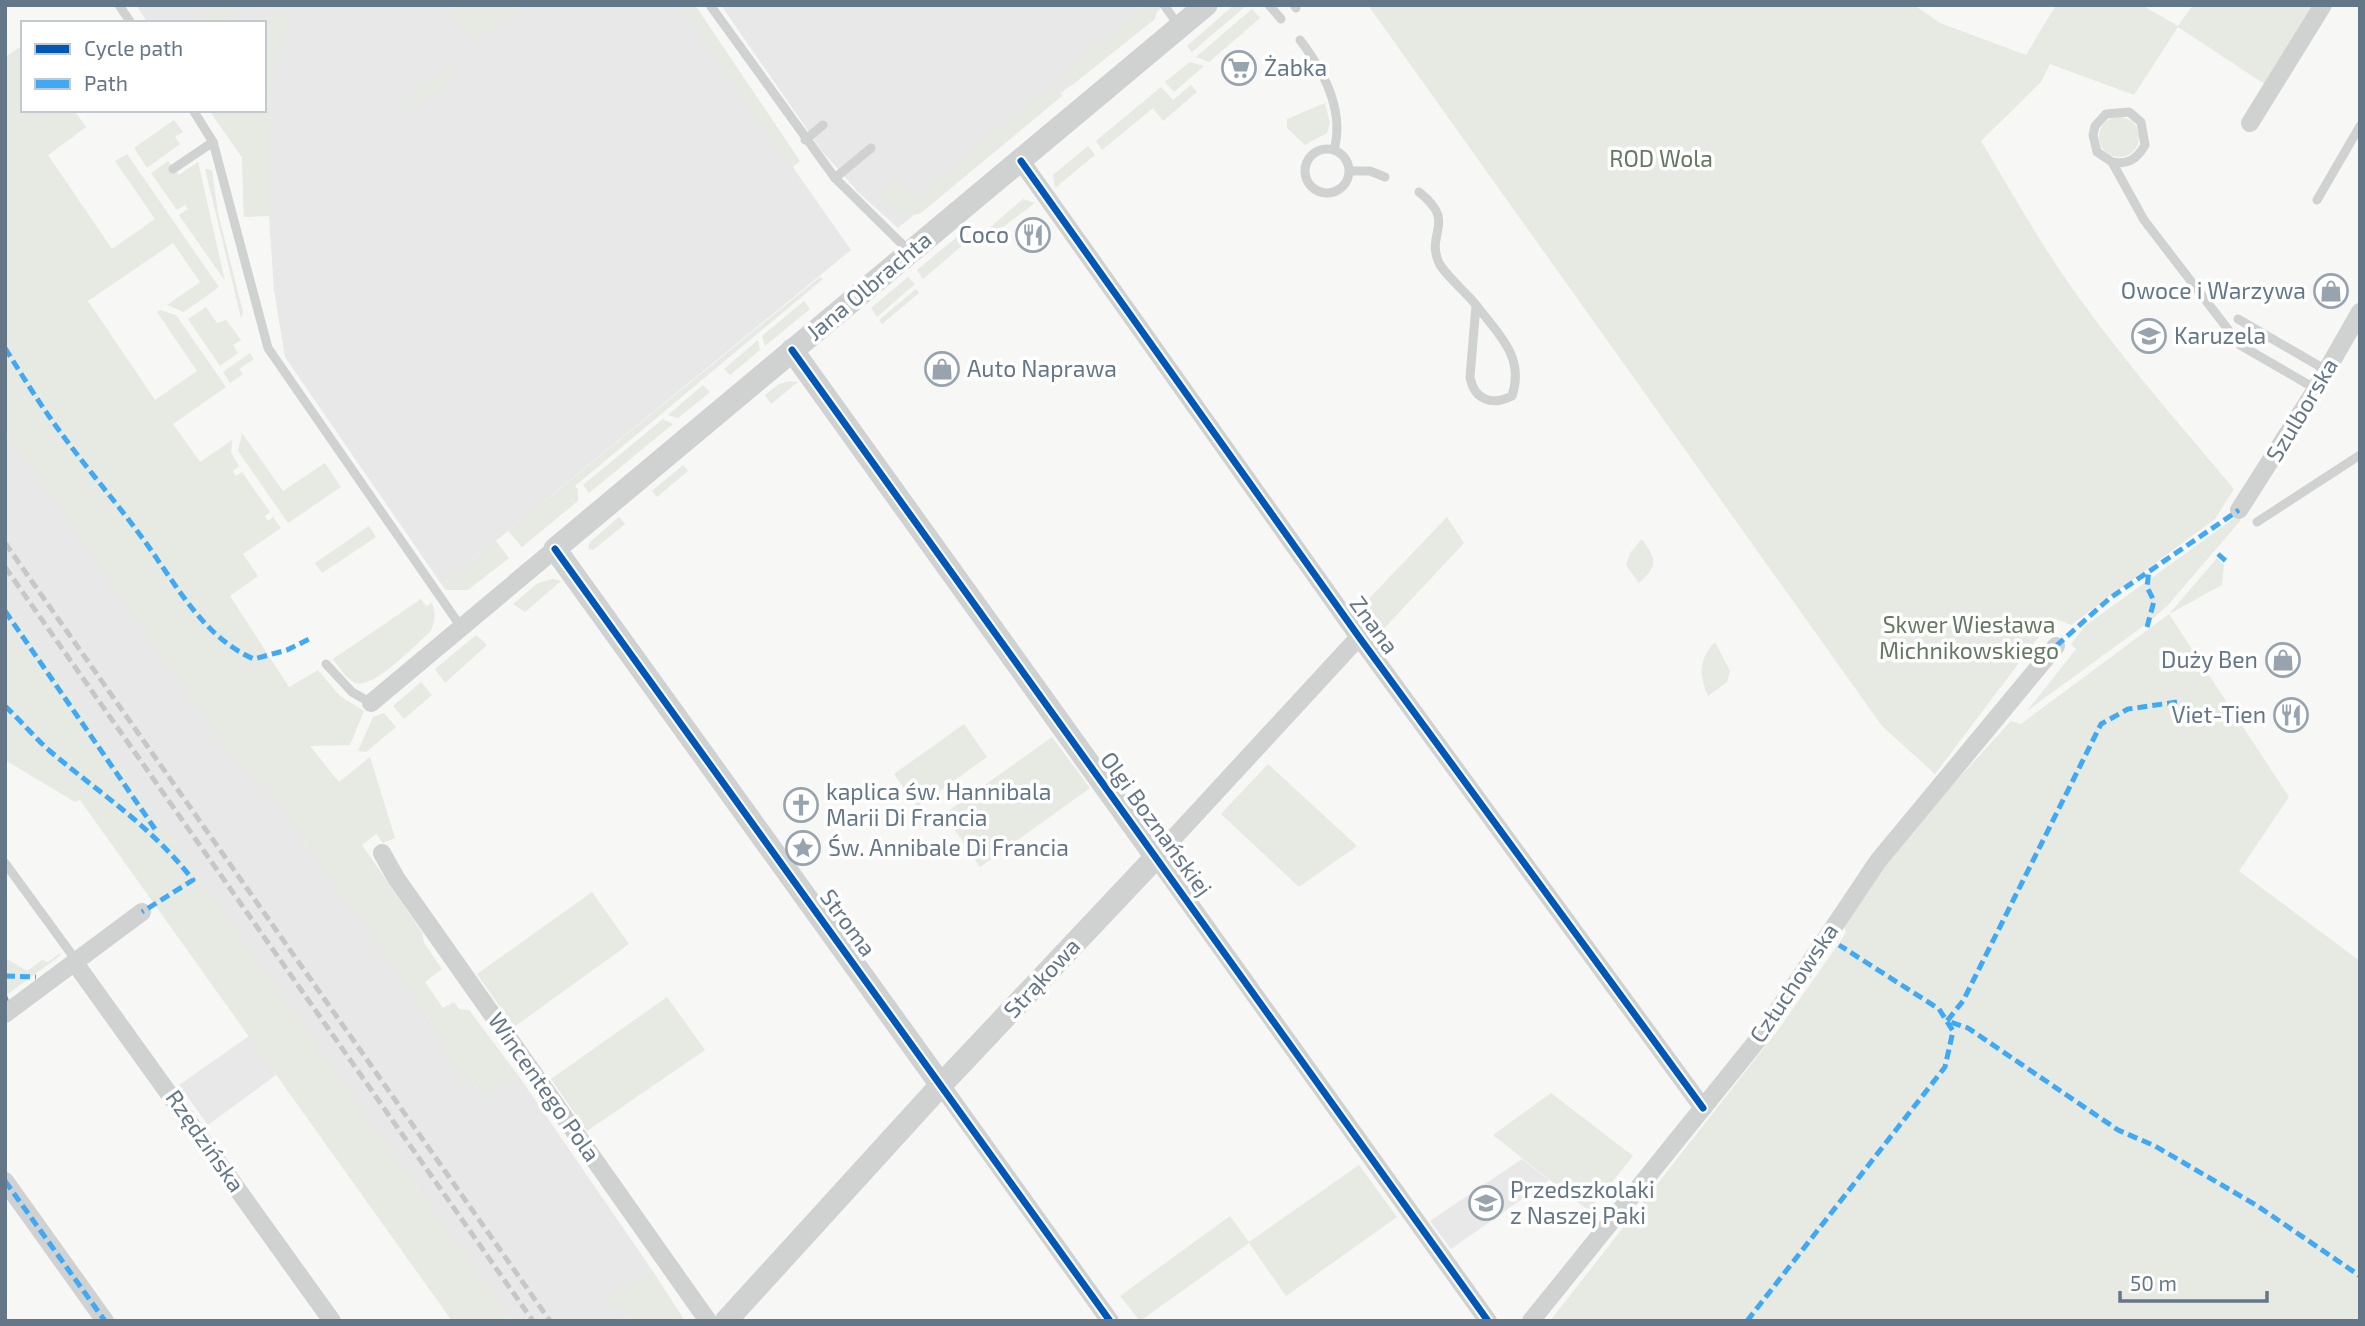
<svg xmlns="http://www.w3.org/2000/svg" width="2365" height="1326" viewBox="0 0 2365 1326" font-family="'Exo 2',sans-serif">
<style>
.built{fill:#e7e8e7}
.green{fill:#e6eae3}
.lines{fill:none;stroke-linecap:round;stroke-linejoin:round}
.service{stroke:#d0d2d2;stroke-width:9}
.minor{stroke:#d0d2d2;stroke-width:18}
.tertiary{stroke:#d0d2d2;stroke-width:23}
.rail{stroke:#c6c7c8;stroke-width:5;stroke-dasharray:10 5;stroke-linecap:butt}
.quiet{stroke:#3fa9f5;stroke-width:5;stroke-dasharray:10 5;stroke-linecap:butt}
.cycleway-casing{stroke:#fff;stroke-width:11}
.cycleway{stroke:#0057b8;stroke-width:7}
.labels{text-anchor:middle;stroke-width:7;stroke-linejoin:round;paint-order:stroke}
.poi-label{font-size:23px;fill:#647788;stroke:#fff;text-anchor:start}
.park-label{font-size:23px;fill:#657960;stroke:#fff}
.street-label{font-size:23px;fill:#647788;stroke:#fff}
</style>
<rect width="100%" height="100%" fill="#f7f7f5"/>
<g class="built">
<path d="M136,5h543l172,245 -409,335 -157,-228 -11,-67 -5,-74 -25,1 -2,-60 -33,-47h55v-87h-116z"/>
<path d="M721,5h442l-10,12 -255,211 -39,-35 -37,-42z"/>
<path d="M5,431l232,334 29,22 165,235 31,61 9,-5 12,20 35,-23 134,195 -53,30 39,21h-126l-507,-719z"/>
<path d="M249,1036l27,39 -68,50 -29,-40z"/>
<path d="M1522,1159l27,21 -98,69 -21,-28z"/>
</g>
<g class="green">
<path d="M207,5h27l-3,18h-22l-6,-15z"/>
<path d="M452,5h65l4,5 -44,29 -20,-22z"/>
<path d="M679,5h16l105,156 -9,7z"/>
<path d="M1144,5h8l4,6 -1,8 -84,67 -9,-11z"/>
<path d="M1234,5h13l-55,47 -5,-6z"/>
<path d="M1368,5h546l26,18 86,32 30,-50h86l36,21 15,-21h122l-49,80 -88,-58 -44,68 -84,-31 -9,18 -60,59c31,52 60,104 96,154 48,67 103,130 157,194l-19,30 -144,106 -18,-7 -118,156 -53,-48z"/>
<path d="M1252,9l8,9 -51,44 -13,-5z"/>
<path d="M281,12l7,6c1,18 -10,35 -14,53 -9,45 -4,93 -3,138l-2,6 -25,2 -2,-60 -33,-47h55v-60l8,-33z"/>
<path d="M23,45v65h51l12,17 -38,28 64,94 43,-30 -40,-58 12,-7 92,133 -35,25 -17,-7 33,-23 -27,-39 -85,58 67,99 42,-29 -40,-59 3,-2 16,5 50,72 -53,37 27,38 32,-22 -1,13 8,13 -6,5 3,5 6,-4 28,40 -5,4 3,5 5,-4 8,11 -38,26 15,22 -28,20 59,91 29,-17 22,26 24,15 -14,34 -40,1 29,36 31,-25 25,81 -12,5 -7,-9 -14,11 60,87 2,11 18,26 -17,13 18,26 11,-6 5,7 10,1 49,65 -35,23 -12,-20 -9,6 -31,-62 -165,-235 -29,-22 -232,-334v-374z"/>
<path d="M1190,62l14,4 -30,26 -9,-10z"/>
<path d="M450,67l6,13 -52,33 -8,-11z"/>
<path d="M1053,82l9,14 -141,117c-20,7 -30,-6 -45,-18l20,-16 18,20z"/>
<path d="M1191,85l6,7 -34,29 -10,-13 -51,42 -6,-9 65,-54 12,13z"/>
<path d="M1325,103l5,20 -3,10 -22,12 -18,-17v-9z"/>
<circle cx="2119" cy="137" r="20"/>
<path d="M174,120l9,12 -8,5 5,7 -33,24 -13,-20z"/>
<path d="M1088,146l7,9 -40,33 -2,-13z"/>
<path d="M168,161l11,14 19,-13 27,119 -46,-66 9,-6 -3,-4 -8,5 -26,-37z"/>
<path d="M205,169l7,1 6,43 25,99 -2,6z"/>
<path d="M1023,199l12,4 -44,33 -4,-6z"/>
<path d="M957,237l7,7 -41,35 -6,-9z"/>
<path d="M820,277l3,2 -248,207 3,3v12l-56,46 -14,-16z"/>
<path d="M908,277l7,7 -38,33 -6,-9z"/>
<path d="M916,289l3,4 -37,31 -3,-4z"/>
<path d="M804,301l6,8 -45,37 -3,-10z"/>
<path d="M206,307l11,16 9,-3 15,20 -8,5 5,8 -18,13 -32,-47z"/>
<path d="M758,340l2,10 -30,25 -6,-6z"/>
<path d="M250,353l4,6 -15,10 4,5 -13,9 -7,-11z"/>
<path d="M790,381l8,1 -27,22 -6,-9 14,-11z"/>
<path d="M703,385l7,7 -32,26 -10,-3z"/>
<path d="M663,419l10,5 -84,69 -6,-8z"/>
<path d="M242,433l41,58 42,-28 16,24 -53,36 -50,-72z"/>
<path d="M683,465l5,6 -31,26 -5,-6z"/>
<path d="M619,517l6,7 -32,26 -5,-1 2,-7z"/>
<path d="M1447,517l17,26 -87,93 -23,-31 7,2z"/>
<path d="M2236,517l5,3 -73,85 -18,16 -123,90 49,-62 -5,-5 15,-19z"/>
<path d="M369,526l7,11 -54,36 -7,-10z"/>
<path d="M1642,539c14,21 17,26 -3,44l-13,-18 4,-12z"/>
<path d="M496,541l13,17 -41,32h-22l-4,-5z"/>
<path d="M2217,558l7,7 -2,20 -53,29 120,183 -50,74 121,90v360h-810l228,-291 68,-97 -3,-11 4,-8 78,-99 86,-94 10,3 148,-110z"/>
<path d="M553,579l8,2 -36,31 -12,-8 25,-21z"/>
<path d="M421,599l5,7 6,-3c4,11 3,17 -1,28 -14,12 -57,58 -75,52 -10,-4 -17,-16 -23,-24z"/>
<path d="M5,602l507,719h-60l-372,-521 -5,2 -70,-42z"/>
<path d="M476,635l11,10 -42,38 -10,-14z"/>
<path d="M1715,642l15,29 -3,11 -19,14c-9,-21 -10,-36 7,-54z"/>
<path d="M421,682l11,13 -28,24 -11,-13z"/>
<path d="M384,713l12,14 -30,25 -8,-1 15,-34z"/>
<path d="M964,724l23,33 -70,50 -23,-33z"/>
<path d="M1052,737l38,51 -110,79 -36,-53z"/>
<path d="M1268,764l89,82 -58,41 -78,-73z"/>
<path d="M592,892l37,52 -115,83 -37,-53z"/>
<path d="M59,954l2,1 -56,41v-38l22,13 15,-11 6,2z"/>
<path d="M667,997l38,53 -118,81 -36,-52z"/>
<path d="M1551,1093l82,63 -44,55 -96,-76z"/>
<path d="M1359,1165l38,52 -111,79 -37,-53 -109,78 -20,-25 110,-80 19,26z"/>
<path d="M652,1270l33,51h-47l-39,-21z"/>
</g>
<g class="lines">
<g class="service">
<path d="M119,5l12,18"/>
<path d="M710,5l125,173 74,73"/>
<path d="M1164,5l15,21"/>
<path d="M1269,5l12,14"/>
<path d="M1294,5l2,3"/>
<path d="M1300,40c23,30 45,70 34,110"/>
<path d="M193,110l20,32 55,206 193,279"/>
<path d="M805,140l18,-15"/>
<circle cx="1327" cy="171" r="22"/>
<path d="M2112,162c16,3 25,-3 33,-17l-4,-23 -12,-10 -23,2 -11,12 -2,9 4,17 15,10 32,58 96,125 76,44"/>
<path d="M173,169l40,-27"/>
<path d="M1352,171h18l15,6"/>
<path d="M835,178l36,-30"/>
<path d="M1419,192c39,31 6,40 20,71 7,13 27,29 37,42l-6,72c4,23 22,29 42,19 13,-39 -13,-61 -36,-91"/>
<path d="M2317,200l43,-74"/>
<path d="M2238,319l88,51"/>
<path d="M2257,522l103,-67"/>
<path d="M326,664l26,28 19,11"/>
<path d="M5,863l65,89 5,11"/>
</g>
<g class="minor">
<path d="M2250,123l73,-118"/>
<path d="M1021,161l338,476 344,471"/>
<path d="M2239,510l77,-121 44,-77"/>
<path d="M1359,637l-203,220 332,464"/>
<path d="M371,703l184,-154"/>
<path d="M382,853l14,25 312,443"/>
<path d="M75,963l257,358"/>
<path d="M5,1014l137,-102"/>
<path d="M941,1085l169,236"/>
<path d="M5,1181l100,140"/>
<path d="M1531,1321l229,-284 118,-176 178,-215"/>
</g>
<g class="tertiary">
<path d="M941,1085l-386,-536 651,-544"/>
<path d="M726,1321l215,-236 215,-228 -364,-507"/>
</g>
<g class="rail">
<path d="M5,543l545,778"/>
<path d="M5,567l528,754"/>
</g>
<g class="quiet">
<path d="M5,348c18,29 36,58 56,85 26,36 56,70 82,106 32,43 59,98 111,120l33,-9 22,-11"/>
<path d="M2218,554l10,9"/>
<path d="M5,611l150,218"/>
<path d="M2147,627l7,-26 -7,-14 2,-17"/>
<path d="M2056,646l54,-48 129,-88"/>
<path d="M2177,702l-49,7 -27,15 -138,277 -16,20 21,7 150,102 37,16 101,59 104,71"/>
<path d="M5,706c16,15 30,32 46,46 52,44 99,73 142,128l-51,32"/>
<path d="M5,976l31,1"/>
<path d="M5,999l3,-1"/>
<path d="M5,1181l100,140"/>
<path d="M1747,1321l198,-254 8,-36 -14,-22 -100,-64"/>
</g>
<g class="cycleway-casing">
<g id="cycleway">
<path d="M1021,161l338,476 344,471"/>
<path d="M792,350l696,971"/>
<path d="M555,549l555,772"/>
</g>
</g>
<use href="#cycleway" class="cycleway"/>
</g>
<defs>
<g id="supermarket-ring" transform="scale(1.75)"><circle r="9.5" fill="#fff" stroke="#97a4ae" stroke-width="1.5"/><path d="M-6-5.5h2.5l.6 2H6L4.5 2H-2.5L-4.4-4H-6ZM-1.5 3.2a1.3 1.3 0 1 0 .1 0ZM3 3.2a1.3 1.3 0 1 0 .1 0Z" fill="#97a4ae"/></g>
<g id="restaurant-ring" transform="scale(1.75)"><circle r="9.5" fill="#fff" stroke="#97a4ae" stroke-width="1.5"/><path d="M-5-6h1v4h1v-4h1v4h1v-4h1v5L-1.5 .5V6h-2V.5L-5-1ZM5-6V6H3V1.5H1.5Q1.5-4 5-6Z" fill="#97a4ae"/></g>
<g id="shop-ring" transform="scale(1.75)"><circle r="9.5" fill="#fff" stroke="#97a4ae" stroke-width="1.5"/><path d="M-5-2.5h2.3a2.7 3.5 0 0 1 5.4 0H5L5.5 6h-11ZM-1.5-2.5h3a1.5 2.3 0 0 0-3 0Z" fill="#97a4ae"/></g>
<g id="school-ring" transform="scale(1.75)"><circle r="9.5" fill="#fff" stroke="#97a4ae" stroke-width="1.5"/><path d="M0-5L7-2L0 1L-7-2ZM-4 1L0 2.5L4 1V4Q0 6-4 4Z" fill="#97a4ae"/></g>
<g id="church-ring" transform="scale(1.75)"><circle r="9.5" fill="#fff" stroke="#97a4ae" stroke-width="1.5"/><path d="M-1.2-6h2.4v3.5h3.3v2.4h-3.3V6h-2.4V-.1h-3.3v-2.4h3.3Z" fill="#97a4ae"/></g>
<g id="sight-ring" transform="scale(1.75)"><circle r="9.5" fill="#fff" stroke="#97a4ae" stroke-width="1.5"/><path d="M0-6L1.8-2.2L6-1.7L2.9 1.2L3.7 5.4L0 3.3L-3.7 5.4L-2.9 1.2L-6-1.7L-1.8-2.2Z" fill="#97a4ae"/></g>
</defs>
<g fill-rule="evenodd">
<use href="#supermarket-ring" x="1239" y="68"/>
<use href="#restaurant-ring" x="1033" y="235"/>
<use href="#shop-ring" x="2331" y="291"/>
<use href="#school-ring" x="2149" y="336"/>
<use href="#shop-ring" x="942" y="369"/>
<use href="#shop-ring" x="2283" y="660"/>
<use href="#restaurant-ring" x="2291" y="715"/>
<use href="#church-ring" x="801" y="805"/>
<use href="#sight-ring" x="803" y="848"/>
<use href="#school-ring" x="1486" y="1203"/>
</g>
<g class="labels">
<g class="poi-label">
<text x="1264" y="76">Żabka</text>
<text x="1009" y="243" text-anchor="end">Coco</text>
<text x="2306" y="299" text-anchor="end">Owoce i Warzywa</text>
<text x="2174" y="344">Karuzela</text>
<text x="967" y="377">Auto Naprawa</text>
<text x="2258" y="668" text-anchor="end">Duży Ben</text>
<text x="2266" y="723" text-anchor="end">Viet-Tien</text>
<text x="826" y="800">kaplica św. Hannibala<tspan x="826" dy="26">Marii Di Francia</tspan></text>
<text x="828" y="856">Św. Annibale Di Francia</text>
<text x="1510" y="1198">Przedszkolaki<tspan x="1510" dy="26">z Naszej Paki</tspan></text>
</g>
<g class="park-label">
<text x="1661" y="167">ROD Wola</text>
<text x="1969" y="633">Skwer Wiesława<tspan x="1969" dy="26">Michnikowskiego</tspan></text>
</g>
<g class="street-label">
<text transform="translate(869 286) rotate(-40)" y="8">Jana Olbrachta</text>
<text transform="translate(2302 410) rotate(-59)" y="8">Szulborska</text>
<text transform="translate(1374 625) rotate(54)" y="8">Znana</text>
<text transform="translate(1156 824) rotate(54)" y="8">Olgi Boznańskiej</text>
<text transform="translate(848 923) rotate(54)" y="8">Stroma</text>
<text transform="translate(1042 978) rotate(-47)" y="8">Strąkowa</text>
<text transform="translate(1794 983) rotate(-56)" y="8">Człuchowska</text>
<text transform="translate(544 1087) rotate(55)" y="8">Wincentego Pola</text>
<text transform="translate(205 1141) rotate(55)" y="8">Rzędzińska</text>
</g>
</g>
<rect width="2365" height="1326" fill="none" stroke="#647788" stroke-width="14"/>
<rect x="21" y="21" width="245" height="91" fill="#ffffff" stroke="#c1c9cf" stroke-width="2"/>
<rect x="35" y="44" width="35" height="10" fill="#0057b8" stroke="#c1c9cf" stroke-width="2"/>
<text x="84" y="56" font-size="21" fill="#647788">Cycle path</text>
<rect x="35" y="79" width="35" height="10" fill="#3fa9f5" stroke="#c1c9cf" stroke-width="2"/>
<text x="84" y="91" font-size="21" fill="#647788">Path</text>
<path d="M2120 1291v10h147v-10" fill="none" stroke="#647788" stroke-width="3.5"/>
<text x="2130" y="1291" font-size="21" fill="#647788" stroke="#ffffff" stroke-width="5" paint-order="stroke">50 m</text>
</svg>
